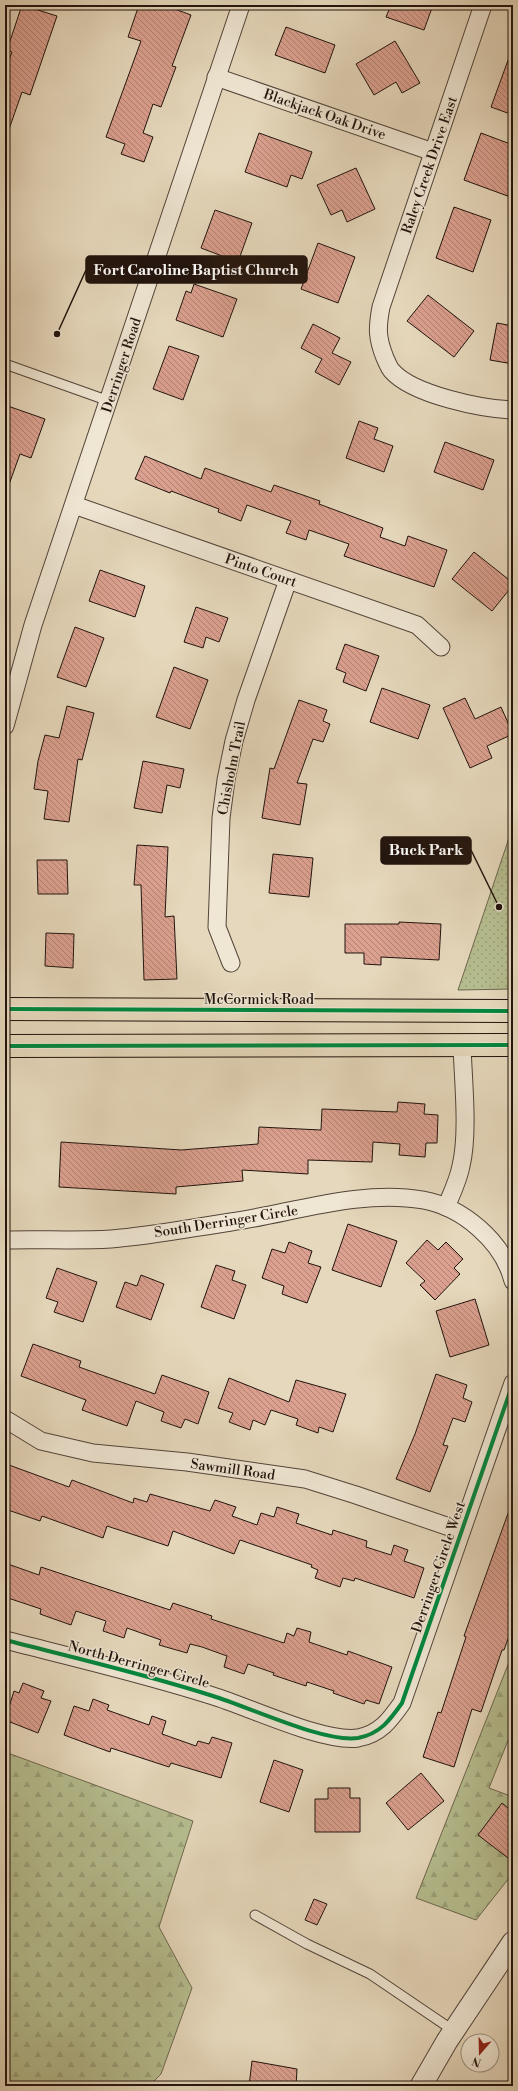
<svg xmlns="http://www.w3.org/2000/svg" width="518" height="2091" viewBox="0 0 518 2091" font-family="'Libre Bodoni',serif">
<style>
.forest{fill:url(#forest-firs);stroke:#6c684e}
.park{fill:url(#park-dots);stroke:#6c684e}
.building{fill:url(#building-back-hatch);stroke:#21130d}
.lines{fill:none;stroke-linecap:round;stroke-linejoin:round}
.service-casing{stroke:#524439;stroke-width:11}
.minor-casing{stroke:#524439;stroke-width:19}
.tertiary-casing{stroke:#524439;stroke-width:23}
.primary-casing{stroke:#21130d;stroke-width:24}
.service{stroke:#efe6d3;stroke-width:9}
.minor{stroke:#efe6d3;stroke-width:17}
.tertiary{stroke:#efe6d3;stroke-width:21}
.primary{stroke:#e6d8bc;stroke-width:22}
.cycleway-casing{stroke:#efe6d3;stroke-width:6}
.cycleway{stroke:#00873e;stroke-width:4}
.labels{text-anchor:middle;stroke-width:3;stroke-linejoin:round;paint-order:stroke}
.street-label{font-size:14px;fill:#21130d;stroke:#efe6d3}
.leader{fill:none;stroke:#21130d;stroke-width:1.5}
.callout-dot{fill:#21130d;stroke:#efe6d3;stroke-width:1.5}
.callout{fill:#21130d;stroke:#21130d;stroke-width:1.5}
.callout-label{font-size:15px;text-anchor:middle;font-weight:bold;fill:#fff}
</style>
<defs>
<pattern id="forest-firs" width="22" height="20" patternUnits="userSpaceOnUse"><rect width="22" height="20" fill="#b6be90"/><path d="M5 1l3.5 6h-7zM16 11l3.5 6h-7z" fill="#9ca27b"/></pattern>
<pattern id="park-dots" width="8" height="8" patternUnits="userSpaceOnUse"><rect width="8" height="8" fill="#b6be90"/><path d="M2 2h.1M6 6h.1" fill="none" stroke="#9ca27b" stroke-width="1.8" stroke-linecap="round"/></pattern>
<pattern id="building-back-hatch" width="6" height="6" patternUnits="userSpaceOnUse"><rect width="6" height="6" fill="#dba08f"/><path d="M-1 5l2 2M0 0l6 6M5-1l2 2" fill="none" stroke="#b18173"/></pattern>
</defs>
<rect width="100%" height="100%" fill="#e6d8bc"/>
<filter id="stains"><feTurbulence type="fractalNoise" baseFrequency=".005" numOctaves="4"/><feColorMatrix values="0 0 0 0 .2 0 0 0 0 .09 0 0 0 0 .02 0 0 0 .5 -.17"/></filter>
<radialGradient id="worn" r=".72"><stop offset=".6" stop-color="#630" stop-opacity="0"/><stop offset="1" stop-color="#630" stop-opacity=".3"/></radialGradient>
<g class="forest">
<path d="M513,1652v76l-24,60 24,9v76l-37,47 -60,-22z"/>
<path d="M5,1752l188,69 -34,106 33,61 -31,86 -12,12h-144z"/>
</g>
<path class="park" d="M513,826v163l-55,1z"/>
<g class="building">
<path d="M22,5l35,11 -27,79 -8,-3 -15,43h-2v-64l7,-19 -5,-2z"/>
<path d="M139,5h25l27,10 -19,51 4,1 -15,40 -8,-3 -10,29 10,4 -9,25 -23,-8 4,-10 -19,-7 35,-96 -13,-4z"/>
<path d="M391,5h42l-9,25 -38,-13z"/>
<path d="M286,27l49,18 -10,28 -50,-18z"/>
<path d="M395,41l25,42 -18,10 -6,-11 -22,13 -18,-31z"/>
<path d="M511,52l2,1v62l-22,-8z"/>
<path d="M259,133l53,19 -10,27 -11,-4 -4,12 -42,-15z"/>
<path d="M481,133l32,12v53l-49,-18z"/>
<path d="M356,168l19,41 -28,13 -5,-12 -11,5 -14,-30z"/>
<path d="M454,207l37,13 -18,52 -37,-14z"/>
<path d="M215,210l37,13 -14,39 -37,-14z"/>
<path d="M318,243l37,14 -17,46 -37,-14z"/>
<path d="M194,284l43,15 -14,38 -47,-17 10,-29 5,2z"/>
<path d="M428,295l46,36 -20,26 -47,-36z"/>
<path d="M497,323l16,3v38l-23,-4z"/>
<path d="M313,324l27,14 -8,15 19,9 -12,23 -24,-13 7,-13 -21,-11z"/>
<path d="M169,346l30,10 -16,44 -30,-11z"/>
<path d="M5,405l40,14 -14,39 -11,-4 -13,36h-2z"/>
<path d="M359,421l19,7 -4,11 19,7 -9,26 -38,-14z"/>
<path d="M445,442l49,18 -11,30 -49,-18z"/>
<path d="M145,456l56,23 4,-11 66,24 3,-7 46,16 -1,3 64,24 -3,9 25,9 3,-10 39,14 -13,37 -90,-31 5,-12 -40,-14 -3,10 -20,-7 5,-12 -44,-16 -6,16 -23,-9 1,-3 -48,-18 -1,2 -35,-14z"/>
<path d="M474,552l39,31v2l-21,26 -40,-32z"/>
<path d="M100,570l45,16 -10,31 -46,-16z"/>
<path d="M196,607l32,11 -9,24 -13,-5 -3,11 -19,-6z"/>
<path d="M75,627l29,11 -18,49 -29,-10z"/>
<path d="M345,644l34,12 -13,35 -23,-9 3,-9 -10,-4z"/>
<path d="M174,667l34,13 -18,49 -34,-12z"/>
<path d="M382,688l48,17 -12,34 -48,-17z"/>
<path d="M465,698l10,21 26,-12 12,27 -26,12 5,12 -22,10 -27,-60z"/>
<path d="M299,700l28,10 -4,11 7,3 -7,18 -10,-3 -16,44 10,1 -7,41 -38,-7 8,-50 4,1z"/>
<path d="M67,706l27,7 -12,47 -4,-1 -9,63 -25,-3 4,-28 -14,-2 4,-28 7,-26 14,3z"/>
<path d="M143,761l41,8 -4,19 -13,-3 -5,28 -28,-5z"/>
<path d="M137,845l31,2 -3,70 9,-1 3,63 -33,1 -3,-95h-7z"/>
<path d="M273,854l40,4 -4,39 -40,-4z"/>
<path d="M37,860h30l1,34h-30z"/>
<path d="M399,922l42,2 -2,36 -58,-3v8l-17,-1v-11h-19v-29h54z"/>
<path d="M46,933l28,1 -1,34 -28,-2z"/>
<path d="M398,1102l27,2 -1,10 14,1 -1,28h-11l-1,14 -26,-2 1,-11 -27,-2 -1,20 -64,-2v14l-66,-4 1,11 -67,6v7l-117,-7 2,-45 120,8 77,-6 1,-17 62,3 1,-21 75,3z"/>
<path d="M348,1224l49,17 -16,46 -49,-17z"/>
<path d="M427,1240l11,10 8,-8 17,17 -9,9 6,6 -25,26 -15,-15 5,-4 -19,-18z"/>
<path d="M289,1242l23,9 -4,12 13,4 -14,36 -25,-9 2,-8 -22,-8 10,-29 13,4z"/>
<path d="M216,1265l19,6 -3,9 14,5 -12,34 -33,-12z"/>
<path d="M57,1268l40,14 -14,40 -29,-10 4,-10 -12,-4z"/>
<path d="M141,1275l23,9 -13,36 -35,-13 9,-25 12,4z"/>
<path d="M475,1299l14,46 -39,12 -14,-46z"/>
<path d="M33,1344l48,17 -2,6 76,27 7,-19 47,17 -11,32 -13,-5 -4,9 -20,-7 3,-9 -28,-11 -9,25 -45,-16 4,-10 -65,-24z"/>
<path d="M436,1374l31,11 -4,13 9,4 -7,20 -12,-4 -10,27 5,1 -18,46 -34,-13 19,-45z"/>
<path d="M229,1378l60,24 7,-22 50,14 -13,38 -14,-5 -1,6 -22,-8 2,-6 -27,-9 -6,15 -12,-5 -3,10 -21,-8 4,-9 -15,-5z"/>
<path d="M9,1465l60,22 3,-7 61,23 1,-5 13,4 3,-8 60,17 5,-11 21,7 -4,9 25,9 4,-12 13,4 3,-10 22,7 -3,9 36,12 1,-5 34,11 -1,6 25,8 3,-10 14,5 -4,11 20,7 -10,30 -59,-20 -1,3 -11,-3 -3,9 -25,-9 3,-8 -7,-3 1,-2 -72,-25 -6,14 -61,-23 -5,15 -61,-20 -4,12 -61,-22 -2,5 -35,-12v-32z"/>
<path d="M511,1505l2,1v119l-9,25h-2l-21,62 -9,-3 -18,58 -31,-10 15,-45 3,1 25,-76 -2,-1z"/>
<path d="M5,1563l34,12 2,-8 129,43 3,-7 39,13 -1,3 73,24 3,-10 7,3 3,-8 14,4 -2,10 38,13 1,-4 44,16 -13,37 -13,-4 -2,4 -31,-11 1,-2 -27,-9 -1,4 -33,-11 1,-2 -26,-9 -4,10 -20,-7 3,-11 -25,-9 -12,-3 -3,9 -28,-8 2,-5 -34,-12 -3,10 -21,-7 3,-10 -30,-10 -5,14 -31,-11 1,-5 -36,-12z"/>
<path d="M23,1683l21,8 -3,7 10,3 -13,32 -33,-13 9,-29 5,2z"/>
<path d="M93,1699l16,6 -2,5 42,15 3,-9 14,5 -4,13 34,12 2,-5 11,3 3,-7 20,6 -11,35 -50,-15 -2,4 -58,-19 -1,4 -46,-17 10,-29 15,5z"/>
<path d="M274,1760l29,10 -14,42 -29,-10z"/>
<path d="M421,1773l23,28 -36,29 -22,-27z"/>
<path d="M328,1788h22v10h10v34h-45v-33h13z"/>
<path d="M502,1803l11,9v39l-5,7 -30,-23z"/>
<path d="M314,1899l13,5 -10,21 -12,-5z"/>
<path d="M252,2061l45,8 -1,17h-47z"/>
</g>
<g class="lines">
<g class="service-casing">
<g id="service">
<path d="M5,364l104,37"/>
<path d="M255,1915l52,29 63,30 84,57"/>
</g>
</g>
<g class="minor-casing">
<g id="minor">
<path d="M483,5l-102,302c-4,21 -4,31 4,51 2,4 4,10 7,13 21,24 91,38 121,39"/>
<path d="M216,77l217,75"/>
<path d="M74,505l343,120 24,22"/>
<path d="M5,726l28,-101 208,-620"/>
<path d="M231,963l-14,-36 4,-109 5,-38 8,-39 12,-41 42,-120"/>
<path d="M446,1207c6,-14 12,-26 15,-41 8,-33 2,-86 1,-121"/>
<path d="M5,1240c35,-1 71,1 106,-1 40,-3 80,-11 120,-17 61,-9 130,-33 192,-22 39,7 80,41 90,81"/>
<path d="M5,1419l36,22 52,12 94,9 118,17 51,16 105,36"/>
<path d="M5,1640c70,18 140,34 208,56 36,11 111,47 145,42 22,-4 32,-18 44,-35l111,-320"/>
</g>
</g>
<g class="tertiary-casing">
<path id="tertiary" d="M421,2086l26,-45 66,-99"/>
</g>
<g class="primary-casing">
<g id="primary">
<path d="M5,1009l508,2"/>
<path d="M5,1046l508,-1"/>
</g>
</g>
<use href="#service" class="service"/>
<use href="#minor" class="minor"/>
<use href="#tertiary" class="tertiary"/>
<use href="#primary" class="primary"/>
<g class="cycleway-casing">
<g id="cycleway">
<path d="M5,1009l508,2"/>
<path d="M5,1046l508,-1"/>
<path d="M5,1640c70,18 140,34 208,56 36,11 111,47 145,42 22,-4 32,-18 44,-35l111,-320"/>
</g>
</g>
<use href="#cycleway" class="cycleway"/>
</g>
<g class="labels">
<g class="street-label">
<text transform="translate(325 114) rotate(19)" y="5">Blackjack Oak Drive</text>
<text transform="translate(429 165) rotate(-71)" y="5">Raley Creek Drive East</text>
<text transform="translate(121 365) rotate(-72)" y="5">Derringer Road</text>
<text transform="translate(261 570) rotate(19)" y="5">Pinto Court</text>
<text transform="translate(231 768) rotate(-79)" y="5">Chisholm Trail</text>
<text x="259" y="1004">McCormick Road</text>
<text transform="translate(226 1221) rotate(-9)" y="5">South Derringer Circle</text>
<text transform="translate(233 1469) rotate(8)" y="5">Sawmill Road</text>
<text transform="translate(438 1567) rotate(-71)" y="5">Derringer Circle West</text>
<text transform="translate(139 1664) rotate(15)" y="5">North Derringer Circle</text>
</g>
</g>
<path class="leader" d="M57 334L86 270M499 907L471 850"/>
<g class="callout-dot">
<circle cx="57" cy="334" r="4"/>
<circle cx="499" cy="907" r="4"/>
</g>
<g class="callout">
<rect x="86" y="256" width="221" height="27" rx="4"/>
<rect x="381" y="837" width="90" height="27" rx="4"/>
</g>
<g class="callout-label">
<text x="196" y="275">Fort Caroline Baptist Church</text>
<text x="426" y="855">Buck Park</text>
</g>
<rect width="518" height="2091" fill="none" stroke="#e6d8bc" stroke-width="20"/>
<rect x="6" y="6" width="506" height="2079" fill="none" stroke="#21130d" stroke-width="2"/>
<rect x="10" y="10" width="498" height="2071" fill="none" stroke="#21130d"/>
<g transform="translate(480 2053) rotate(200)"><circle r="19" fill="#efe6d3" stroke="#9d9284"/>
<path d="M0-3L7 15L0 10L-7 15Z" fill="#8f2418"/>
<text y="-6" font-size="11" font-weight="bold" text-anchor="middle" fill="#21130d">N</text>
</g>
<rect width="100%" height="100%" filter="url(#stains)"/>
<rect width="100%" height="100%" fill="url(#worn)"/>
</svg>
